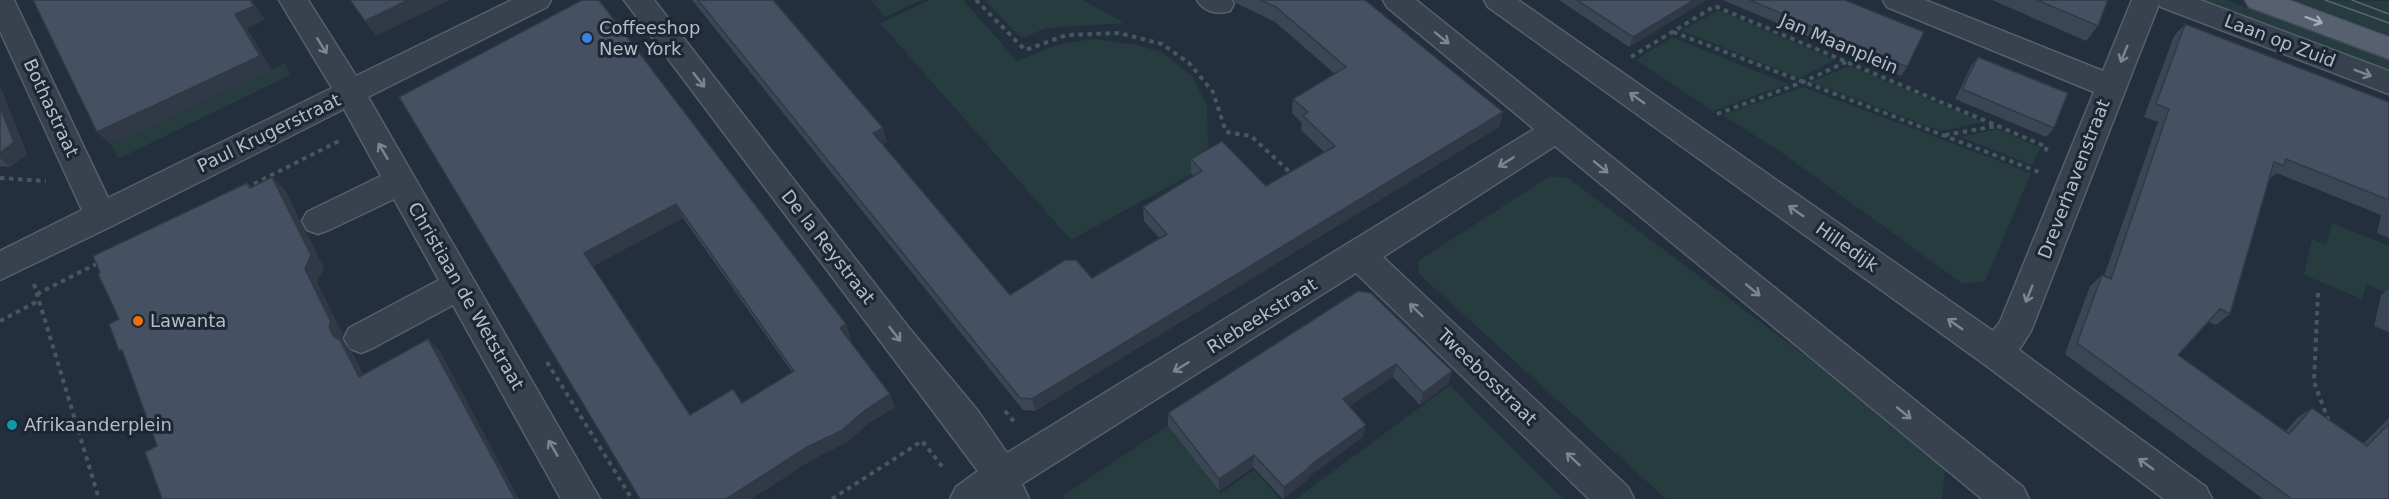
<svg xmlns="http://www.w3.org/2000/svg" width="2389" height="499" viewBox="0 0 2389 499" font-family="'DejaVu Sans',sans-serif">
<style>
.green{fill:#263c3f}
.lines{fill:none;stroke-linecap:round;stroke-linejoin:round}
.minor-casing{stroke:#565f6c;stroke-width:3}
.major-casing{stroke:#414a57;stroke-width:3}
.path{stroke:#44595c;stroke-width:4;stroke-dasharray:4.5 4.5;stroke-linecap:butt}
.minor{fill:#38414e;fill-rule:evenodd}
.major{fill:#56606e;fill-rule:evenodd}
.tram{stroke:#5a6575;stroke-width:1.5}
.wall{fill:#3b4654;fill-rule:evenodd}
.shaded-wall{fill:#303945}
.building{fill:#455162;stroke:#303945;stroke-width:1.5;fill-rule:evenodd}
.oneway{stroke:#a1aab7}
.oneway2{stroke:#7c8592}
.shop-dot{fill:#3f7fe0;stroke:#1d2633;stroke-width:2}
.food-dot{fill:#e8710a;stroke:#1d2633;stroke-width:2}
.culture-dot{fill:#0f9aa8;stroke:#1d2633;stroke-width:2}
.labels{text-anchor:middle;stroke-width:6;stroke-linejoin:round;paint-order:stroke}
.poi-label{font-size:18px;fill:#b4bcc9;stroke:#1d2633;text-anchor:start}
.street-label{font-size:18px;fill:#b4bcc9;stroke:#1d2633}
</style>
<rect width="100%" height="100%" fill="#242f3e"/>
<g class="green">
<path d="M871,0h50l-36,17z"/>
<path d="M930,0h33l54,61 40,-16 36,-6 43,6 25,7 31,24 15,30 1,44 -13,22 -124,68 -191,-217z"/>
<path d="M984,0h99l41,23 -78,5 -24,10z"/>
<path d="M2191,0h36l162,60v15z"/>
<path d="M2295,0l94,1v34z"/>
<path d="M1718,10l117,50 -36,18 -117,-47z"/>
<path d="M1672,37l116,47 -75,27 -77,-51z"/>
<path d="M285,63l5,12 -172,84 -7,-14z"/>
<path d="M1850,66l133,56 -42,9 -130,-49z"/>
<path d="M1803,87l228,86 -46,108 -22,3 -182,-132 -59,-37z"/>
<path d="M1997,129l44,19 -9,17 -72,-28z"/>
<path d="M1550,176l18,2 378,283 -4,38h-276l-247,-225 -1,-13z"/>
<path d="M2332,223l57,23v48l-23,-10 -4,15 -58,-24 8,-36 14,6z"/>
<path d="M1450,385l113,114h-267z"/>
<path d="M1168,426l52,67 34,-23 26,29h-215l-3,-3z"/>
</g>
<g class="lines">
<g class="minor-casing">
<g id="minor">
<path d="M0,0h14l94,198 224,-110 -53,-88h29l48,76 156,-76h39l-4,7 -179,90 232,402h-39l-108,-194 -80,43 -12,5 -12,-5 -5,-10 5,-10 90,-48 -45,-81 -65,31 -11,4 -11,-4 -5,-9 5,-9 74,-36 -37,-67 -232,117 -112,54v-29l82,-41 -82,-179z"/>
<path d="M624,0h30l255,328 69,83 29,42 527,-324 -147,-122 -4,-7h33l607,487 6,12h-47l-427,-353 -172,111 245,230 6,12h-45l-233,-226 -334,211 7,15h-79l6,-12 22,-16z"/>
<path d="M1197,0h35l2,4 -4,7c-13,4 -26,1 -33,-11z"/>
<path d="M1484,0h34l475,331 7,-9 94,-230 -207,-85 -4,-7h42l178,71 29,-71h68l189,71v23l-228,-87 -2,-3 -128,327 -12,19 187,137 6,12h-48l-180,-135 -496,-357z"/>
</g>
</g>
<g class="major-casing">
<path id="major" d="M2245,0h44l100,37v22l-140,-52z"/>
</g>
<g class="path">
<path d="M976,0l49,50 42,-15 52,-2 43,11 27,19 24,29 13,40 25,4 42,39"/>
<path d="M1673,32l366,140"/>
<path d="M1631,57l84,-51 332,141 -3,7"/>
<path d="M1717,114l86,-32 43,-20"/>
<path d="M1945,135l52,-9"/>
<path d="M0,178l46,3"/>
<path d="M246,188l93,-47"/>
<path d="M34,284l65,215"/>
<path d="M2318,293l-4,89 15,40"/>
<path d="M37,294l63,-32"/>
<path d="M0,321l38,-20"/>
<path d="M547,362l85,137"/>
<path d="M1005,411l11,13"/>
<path d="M832,499l90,-58 23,29"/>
</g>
<use href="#minor" class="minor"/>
<use href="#major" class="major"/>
<g class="tram">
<path d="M2325,0l64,23"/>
<path d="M2352,0l37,14"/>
</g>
</g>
<g class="wall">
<path d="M582,0l269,337 -3,2 47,68 -26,16 -22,19 -34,17 -62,40h-111l-241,-402zM683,218l109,154 -50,31 -52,12 -97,-149z"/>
<path d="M692,0h81l110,128 4,14 -4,2 127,151 82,-17 68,-39 -16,-18 -1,-14 50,-31 -2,-3v-14l75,27 58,-34 -23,-22 1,-7 -10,-10 1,-14 42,-25 -60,-52 -39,-19 -2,-3h131l138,112 -4,15 -464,284 -12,-1z"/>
<path d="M1559,0h147l-77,47z"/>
<path d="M1723,0h122l62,67 -6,9z"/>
<path d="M1992,0h116l-10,26 -12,15z"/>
<path d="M2185,24l204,78v136l-12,-5 4,-18 -104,-42 -7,5 -40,136 -14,11 -8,-3 -30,33 108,76 11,-13 15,-10 52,35 25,-25v81h-126l-198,-145 25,-68 12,-11 2,1 54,-154 -14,-5 30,-81z"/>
<path d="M1978,57l76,71 -8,9 -91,-38 16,-33z"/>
<path d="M0,86l27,68 -17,13 -10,-1z"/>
<path d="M2389,289v43l-15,-6 7,-31z"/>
<path d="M1358,291l94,80 -4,13 -28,21 -27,-28 -44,29 14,31 -54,39 -1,3 -25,20 -30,-32 -34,24 -51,-65v-13z"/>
</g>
<g class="shaded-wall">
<path d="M250,0h2l13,20 -18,8 25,42 -161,75 -14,-13z"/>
<path d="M408,0h42l-74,36 -11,-15z"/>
<path d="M1694,0h12l-77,47 4,-10z"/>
<path d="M0,86l27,68 -17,13 -10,-9z"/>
<path d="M1503,112l-4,15 -464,284 -3,-12z"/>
<path d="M883,128l4,14 -10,5 -4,-14z"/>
<path d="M272,177l13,13 39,78 -7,14 26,52 -1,5 3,5 7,8 19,37 -12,-12 -30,-50 -24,-58z"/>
<path d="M676,204l7,14 -90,48 -9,-13z"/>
<path d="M846,324l5,13 -6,4 -5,-13z"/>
<path d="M428,339l12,12 79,148h-4z"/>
<path d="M1396,364l-3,13 -52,35 2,-13z"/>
<path d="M1452,371l-4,13 -28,21 3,-12z"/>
<path d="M890,394l5,13 -26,16 -22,19 -34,17 -62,40h-25z"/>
<path d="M1366,425l-3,12 -54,39 -1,3 -25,20 1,-12 25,-21z"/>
<path d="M1254,455l-1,12 -34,24v-12z"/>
</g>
<g class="building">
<path d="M33,0h217l4,6 -19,8 25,42 -163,76z"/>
<path d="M350,0h58l-43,21z"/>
<path d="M582,0h17l247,324 -6,4 50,66 -26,17 -23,20 -34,16 -81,52h-86l-241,-402zM676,204l118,167 -52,32 -9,-14 -43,26 -106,-162z"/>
<path d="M698,0h75l110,128 -10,5 137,162 55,-35h11l16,18 75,-44 -24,-27 59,-36 -11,-12 31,-18 44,45 69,-40 -32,-30 5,-4 -15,-13 53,-32 -70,-60 -16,-7h105l138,112 -471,287 -12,-1z"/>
<path d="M1577,0h117l-61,37z"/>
<path d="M1750,0h95l79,32 -17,35z"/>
<path d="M2037,0h71l-10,26z"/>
<path d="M2185,24l204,78v98l-103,-41 -2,7 -10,-4 -44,152 -10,-5 -42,46 111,79 23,-26 55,38 22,-22v75h-97l-215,-156 25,-68 9,4 58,-170 -13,-5z"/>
<path d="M1978,57l90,36 -14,35 -92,-39z"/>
<path d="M0,107l14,35 -14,11z"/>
<path d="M272,177l39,78 -6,14 26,53 -2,5 5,10 6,3 19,37 69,-38 87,160h-353l-17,-47 12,-6 -35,-96 -3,1 -10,-27 10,-5 -21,-45 2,-1 -7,-17 154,-73 3,5z"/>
<path d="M1358,291l13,2 81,78 -29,22 -27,-29 -53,35 23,26 -57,41 1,1 -26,20 -30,-32 -35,24 -51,-66z"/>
</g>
<defs><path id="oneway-shaft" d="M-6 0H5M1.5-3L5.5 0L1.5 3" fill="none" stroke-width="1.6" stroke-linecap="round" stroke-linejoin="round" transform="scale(1.5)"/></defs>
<use class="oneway" href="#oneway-shaft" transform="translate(2314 20) rotate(20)"/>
<g class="oneway2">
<use href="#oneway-shaft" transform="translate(1442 38) rotate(39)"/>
<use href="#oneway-shaft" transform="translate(322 46) rotate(58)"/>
<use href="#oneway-shaft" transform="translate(2124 54) rotate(112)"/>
<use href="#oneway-shaft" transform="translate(2363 73) rotate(21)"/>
<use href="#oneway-shaft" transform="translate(699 80) rotate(52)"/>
<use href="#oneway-shaft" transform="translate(1637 98) rotate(-145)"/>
<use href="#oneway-shaft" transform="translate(383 151) rotate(-120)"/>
<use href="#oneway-shaft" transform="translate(1506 162) rotate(148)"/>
<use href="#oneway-shaft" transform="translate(1601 167) rotate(39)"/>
<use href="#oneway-shaft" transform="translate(1796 211) rotate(-145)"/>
<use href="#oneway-shaft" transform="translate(1753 290) rotate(39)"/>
<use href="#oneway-shaft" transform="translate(2029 294) rotate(112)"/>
<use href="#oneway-shaft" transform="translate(1416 310) rotate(-136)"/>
<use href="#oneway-shaft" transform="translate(1955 324) rotate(-145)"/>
<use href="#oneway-shaft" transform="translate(895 334) rotate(52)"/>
<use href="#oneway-shaft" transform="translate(1181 367) rotate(148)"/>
<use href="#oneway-shaft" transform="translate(1904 413) rotate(39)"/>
<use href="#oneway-shaft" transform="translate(553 448) rotate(-120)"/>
<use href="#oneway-shaft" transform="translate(1573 459) rotate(-137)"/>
<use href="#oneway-shaft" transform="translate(2146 464) rotate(-144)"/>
</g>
<circle class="shop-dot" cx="587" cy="38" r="6"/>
<circle class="food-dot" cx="138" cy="321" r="6"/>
<circle class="culture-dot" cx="12" cy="425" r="6"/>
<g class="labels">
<g class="poi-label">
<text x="599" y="34">Coffeeshop<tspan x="599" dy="21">New York</tspan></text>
<text x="150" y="327">Lawanta</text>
<text x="24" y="431">Afrikaanderplein</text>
</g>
<g class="street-label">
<text transform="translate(2280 41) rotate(21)" y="6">Laan op Zuid</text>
<text transform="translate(1839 44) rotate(23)" y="6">Jan Maanplein</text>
<text transform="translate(51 108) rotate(65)" y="6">Bothastraat</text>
<text transform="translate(269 133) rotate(-26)" y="6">Paul Krugerstraat</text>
<text transform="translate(2074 179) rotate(-69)" y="6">Dreverhavenstraat</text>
<text transform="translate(828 247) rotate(52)" y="6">De la Reystraat</text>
<text transform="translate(1847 247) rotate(35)" y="6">Hilledijk</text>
<text transform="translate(466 296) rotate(60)" y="6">Christiaan de Wetstraat</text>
<text transform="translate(1262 316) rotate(-32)" y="6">Riebeekstraat</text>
<text transform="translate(1487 377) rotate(44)" y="6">Tweebosstraat</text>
</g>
</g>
</svg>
